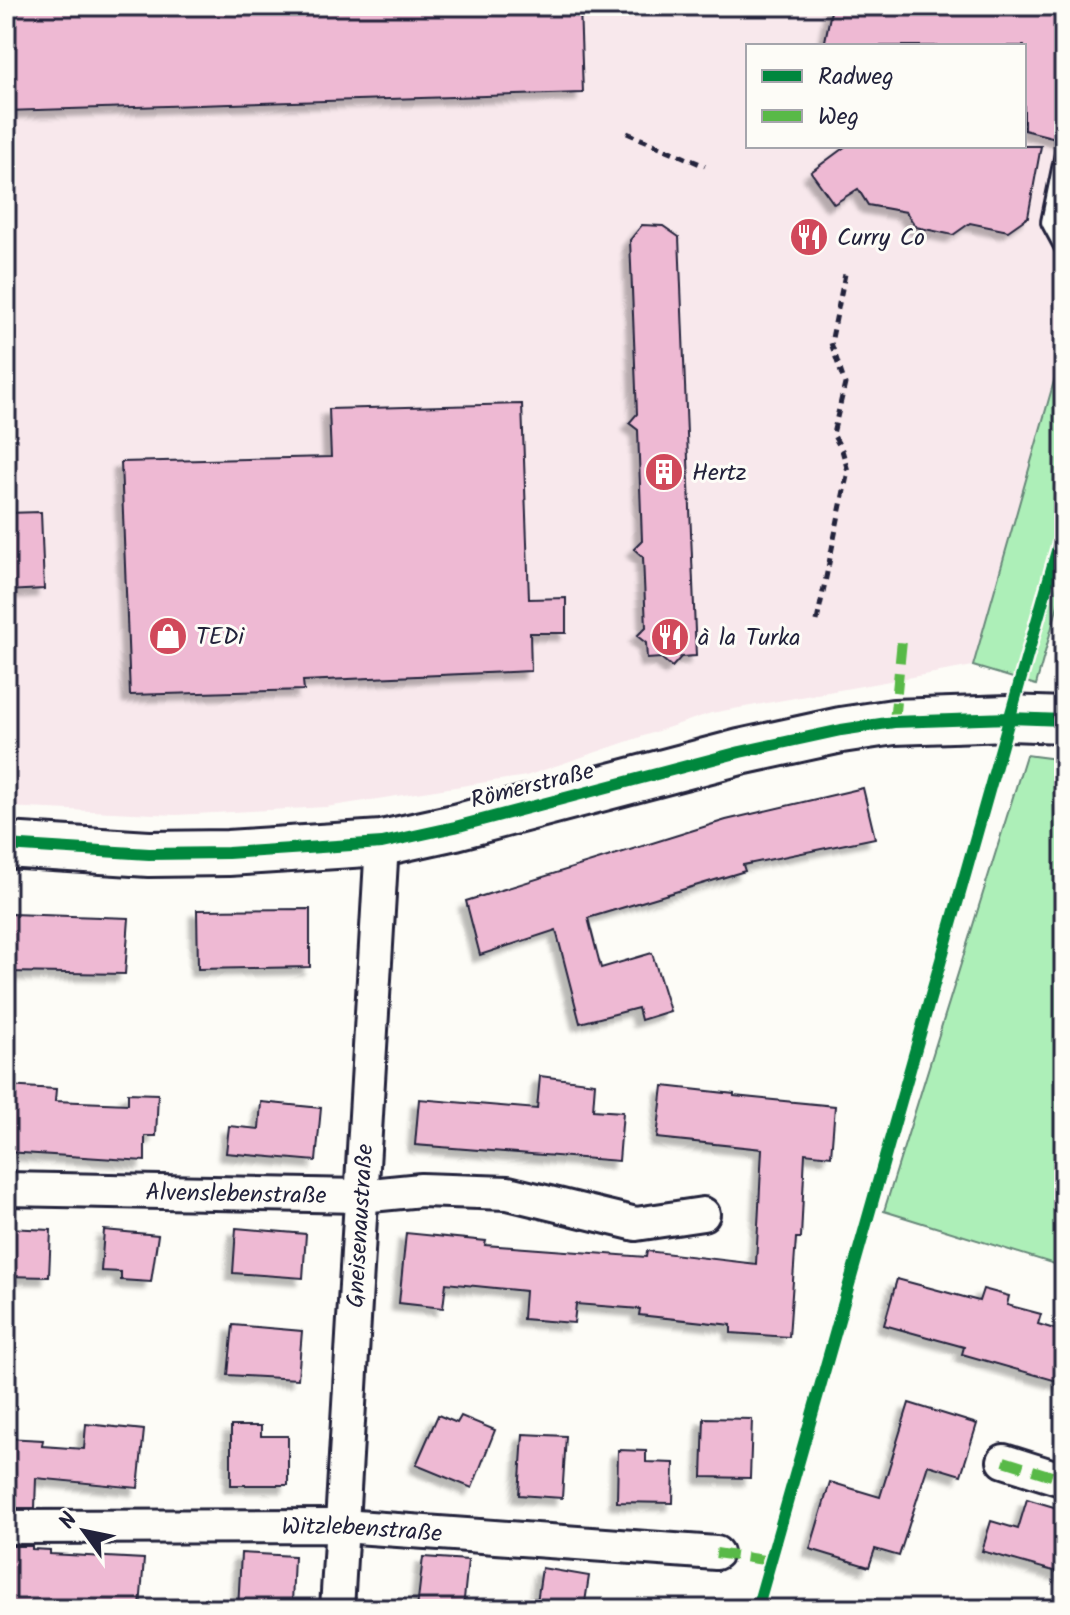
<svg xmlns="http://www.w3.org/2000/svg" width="1070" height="1615" viewBox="0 0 1070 1615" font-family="Kalam,sans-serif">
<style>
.built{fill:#f8e8ec;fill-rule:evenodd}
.green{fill:#adefb8;stroke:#68887a;stroke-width:2}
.building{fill:#eeb9d3;stroke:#22223b;stroke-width:2;filter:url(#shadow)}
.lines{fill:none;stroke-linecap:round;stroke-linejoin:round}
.service-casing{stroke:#22223b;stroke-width:22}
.minor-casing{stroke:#22223b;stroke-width:38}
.secondary-casing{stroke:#22223b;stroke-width:50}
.path{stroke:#22223b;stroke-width:5;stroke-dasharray:8 6;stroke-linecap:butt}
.service{stroke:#fdfcf7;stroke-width:16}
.minor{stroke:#fdfcf7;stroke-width:32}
.secondary{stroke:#fdfcf7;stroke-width:44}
.quiet{stroke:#58b947;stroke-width:10;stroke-dasharray:20 10;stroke-linecap:butt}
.cycleway-casing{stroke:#fdfcf7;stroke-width:17}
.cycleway{stroke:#00873e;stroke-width:12}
.labels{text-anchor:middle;stroke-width:6;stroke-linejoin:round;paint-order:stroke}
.poi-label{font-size:24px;fill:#22223b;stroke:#fdfcf7;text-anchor:start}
.street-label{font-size:24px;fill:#22223b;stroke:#fdfcf7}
</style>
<defs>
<filter id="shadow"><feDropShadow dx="-7" dy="7" stdDeviation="2" flood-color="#0004"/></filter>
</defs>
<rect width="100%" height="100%" fill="#fdfcf7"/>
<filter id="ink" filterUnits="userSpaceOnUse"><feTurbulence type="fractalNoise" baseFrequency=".0125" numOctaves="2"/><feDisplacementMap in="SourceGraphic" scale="16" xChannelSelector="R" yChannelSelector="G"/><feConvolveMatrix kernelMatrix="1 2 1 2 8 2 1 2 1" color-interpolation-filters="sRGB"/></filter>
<g filter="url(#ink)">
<path class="built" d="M6,6h1058v340l-91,320 -262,47 -185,63 -200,31 -150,8 -170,-8zM748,46h276v100h-276z"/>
<g class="green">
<path d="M1064,346v237l-28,102 -63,-19z"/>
<path d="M1026,755l38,5v507l-180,-56z"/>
</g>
<g class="building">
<path d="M6,6h574l3,87 -577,18z"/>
<path d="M832,6h232v134l-40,-10v-84h-200z"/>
<path d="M846,146h195l-13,71 -20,14 -38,-8 -17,12 -37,-8 -10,-15 -38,-7 -10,-16 -24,15 -23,-32z"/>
<path d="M642,225l21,1 16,11 17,419 -15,1 -9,10 -11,-9 -14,1 -1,-16 -9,-7 9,-9 -3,-70 -9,-8 8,-8 -4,-111 -9,-7 8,-9 -7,-174z"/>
<path d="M522,404l7,195 37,-1v35h-36l1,38 -228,10 1,9 -174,5 -9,-233 210,-5 -2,-48z"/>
<path d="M41,512l3,77 -38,2v-78z"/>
<path d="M863,788l12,50 -132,27 2,6 -157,47 13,50 51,-15 18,58 -29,9 -3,-12 -58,15 -24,-93 -76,25 -14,-54 260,-81z"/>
<path d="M310,909v58l-112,2 -1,-59z"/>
<path d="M11,914l118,4 -4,56 -118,-2z"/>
<path d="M540,1076l55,7 -2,27 30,2 -4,49 -204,-16 4,-46 118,10z"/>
<path d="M6,1086l50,3 -1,12 73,3v-11l30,1 -2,42h-11v25l-138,-9 2,-32h-3z"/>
<path d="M663,1086l71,8v2l101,10 -4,50 -26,-3 -4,85h-5l-7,99 -58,-4v-8l-92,-10 1,-6 -64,-5 -2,19 -51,-4 2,-28 -79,-8 -3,25 -44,-5 7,-70 80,8 -1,4 161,12 1,-6 109,13 6,-115 -105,-11z"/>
<path d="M261,1102l60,6 -5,53 -90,-8 3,-27 30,3z"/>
<path d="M6,1228l45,2 -2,47 -43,-1z"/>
<path d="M236,1228l70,6 -3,44 -70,-5z"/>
<path d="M104,1230l54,5 -7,47 -30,-2v-8l-20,-1z"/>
<path d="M897,1279l82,22 4,-12 26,7 -2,9 34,9 -3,10 26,8v51l-102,-29 2,-7 -80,-22z"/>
<path d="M233,1325l69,6 -4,48 -70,-4z"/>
<path d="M909,1403l68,21 -16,51 -33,-10 -29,91 -24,-7 -6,18 -59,-18 20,-67 50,15z"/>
<path d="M438,1415l19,8 4,-7 34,14 -23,58 -56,-23z"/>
<path d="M704,1418l48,1 -2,59 -48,-1z"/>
<path d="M86,1424l58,6 -6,58 -102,-10 -1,30h-29v-70l37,2 -1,6 42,3z"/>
<path d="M231,1426h30v10h27v49h-57z"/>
<path d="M523,1434l43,2 -4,62 -43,-3z"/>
<path d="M618,1450l28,1v11l28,1 -1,40 -56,-1z"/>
<path d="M1027,1499l37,11v64l-82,-23 9,-30 27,8z"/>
<path d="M6,1546h26v3l18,1v4l94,5 -4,49 -94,-6v7h-40z"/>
<path d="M241,1553l53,3 -2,48 -19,-1v6h-35z"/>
<path d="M423,1557l45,3 -5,49h-46z"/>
<path d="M542,1568l47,8 -5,33h-48z"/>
</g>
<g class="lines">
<g class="service-casing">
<path id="service" d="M1064,154l-14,68 14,26"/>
</g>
<g class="minor-casing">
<g id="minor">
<path id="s1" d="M6,1189l355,7 60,-6 87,3 128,31 67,-10"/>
<path d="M1004,1461l60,19"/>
<path id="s2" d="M6,1527l336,-1 374,27"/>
<path id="s3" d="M337,1609l45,-766"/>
</g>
</g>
<g class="secondary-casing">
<path id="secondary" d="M6,845l143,9 79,-1 154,-10 73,-16 285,-75 101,-22 53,-8 115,-4 55,2"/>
</g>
<g class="path">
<path d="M627,133l78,33"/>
<path d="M817,621l31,-150 -6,-21 -9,-16 12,-50 -14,-41 14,-69"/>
</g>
<use href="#service" class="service"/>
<use href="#minor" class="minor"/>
<use href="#secondary" class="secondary"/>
<g class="quiet">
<path d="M894,722l8,-82"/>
<path d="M1004,1461l60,19"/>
<path d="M716,1553l55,8"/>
</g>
<g class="cycleway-casing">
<g id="cycleway">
<path d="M6,845l143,9 79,-1 154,-10 73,-16 285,-75 101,-22 53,-8 115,-4 55,2"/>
<path d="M757,1609l307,-1083"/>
</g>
</g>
<use href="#cycleway" class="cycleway"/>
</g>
</g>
<defs>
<g id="restaurant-disc" transform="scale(2)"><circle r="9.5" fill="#d1495b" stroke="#fdfcf7"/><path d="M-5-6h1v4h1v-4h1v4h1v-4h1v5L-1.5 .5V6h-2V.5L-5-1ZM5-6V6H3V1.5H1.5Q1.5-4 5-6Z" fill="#fff"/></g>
<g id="building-disc" transform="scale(2)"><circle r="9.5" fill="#d1495b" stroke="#fdfcf7"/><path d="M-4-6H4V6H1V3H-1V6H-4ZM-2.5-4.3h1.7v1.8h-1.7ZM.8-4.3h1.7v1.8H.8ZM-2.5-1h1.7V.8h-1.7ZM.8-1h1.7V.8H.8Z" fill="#fff"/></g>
<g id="shop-disc" transform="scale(2)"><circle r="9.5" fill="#d1495b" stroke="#fdfcf7"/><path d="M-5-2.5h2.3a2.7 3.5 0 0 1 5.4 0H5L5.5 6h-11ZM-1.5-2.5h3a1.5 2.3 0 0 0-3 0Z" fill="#fff"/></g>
</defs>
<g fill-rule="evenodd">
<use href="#restaurant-disc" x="809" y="237"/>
<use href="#building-disc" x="664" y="472"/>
<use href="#shop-disc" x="168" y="636"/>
<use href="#restaurant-disc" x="670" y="637"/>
</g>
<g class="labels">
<g class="poi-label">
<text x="837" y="245">Curry Co</text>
<text x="692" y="480">Hertz</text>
<text x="196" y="644">TEDi</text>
<text x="698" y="645">à la Turka</text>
</g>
<g class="street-label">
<text transform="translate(532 785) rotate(-14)" y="8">Römerstraße</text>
<text dy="8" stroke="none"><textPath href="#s1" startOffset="230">Alvenslebenstraße</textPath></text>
<text dy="8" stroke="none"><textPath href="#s3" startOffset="384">Gneisenaustraße</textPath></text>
<text dy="8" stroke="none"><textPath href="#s2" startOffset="356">Witzlebenstraße</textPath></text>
</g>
</g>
<rect width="1070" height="1615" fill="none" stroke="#fdfcf7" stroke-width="32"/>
<rect x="16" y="16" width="1038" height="1583" fill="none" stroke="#22223b" stroke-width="3" filter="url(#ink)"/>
<rect x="746" y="44" width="280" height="104" fill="#fdfcf7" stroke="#a5a5ac" stroke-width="2"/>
<rect x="762" y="70" width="40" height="12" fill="#00873e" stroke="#a5a5ac" stroke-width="2"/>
<text x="818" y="84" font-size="24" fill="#22223b">Radweg</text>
<rect x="762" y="110" width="40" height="12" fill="#58b947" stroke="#a5a5ac" stroke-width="2"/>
<text x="818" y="124" font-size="24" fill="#22223b">Weg</text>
<g transform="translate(84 1531) rotate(303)" stroke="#fdfcf7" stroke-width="6" paint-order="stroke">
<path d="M0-6L14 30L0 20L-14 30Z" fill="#22223b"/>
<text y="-12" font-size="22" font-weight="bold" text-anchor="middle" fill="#22223b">N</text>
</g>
</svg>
